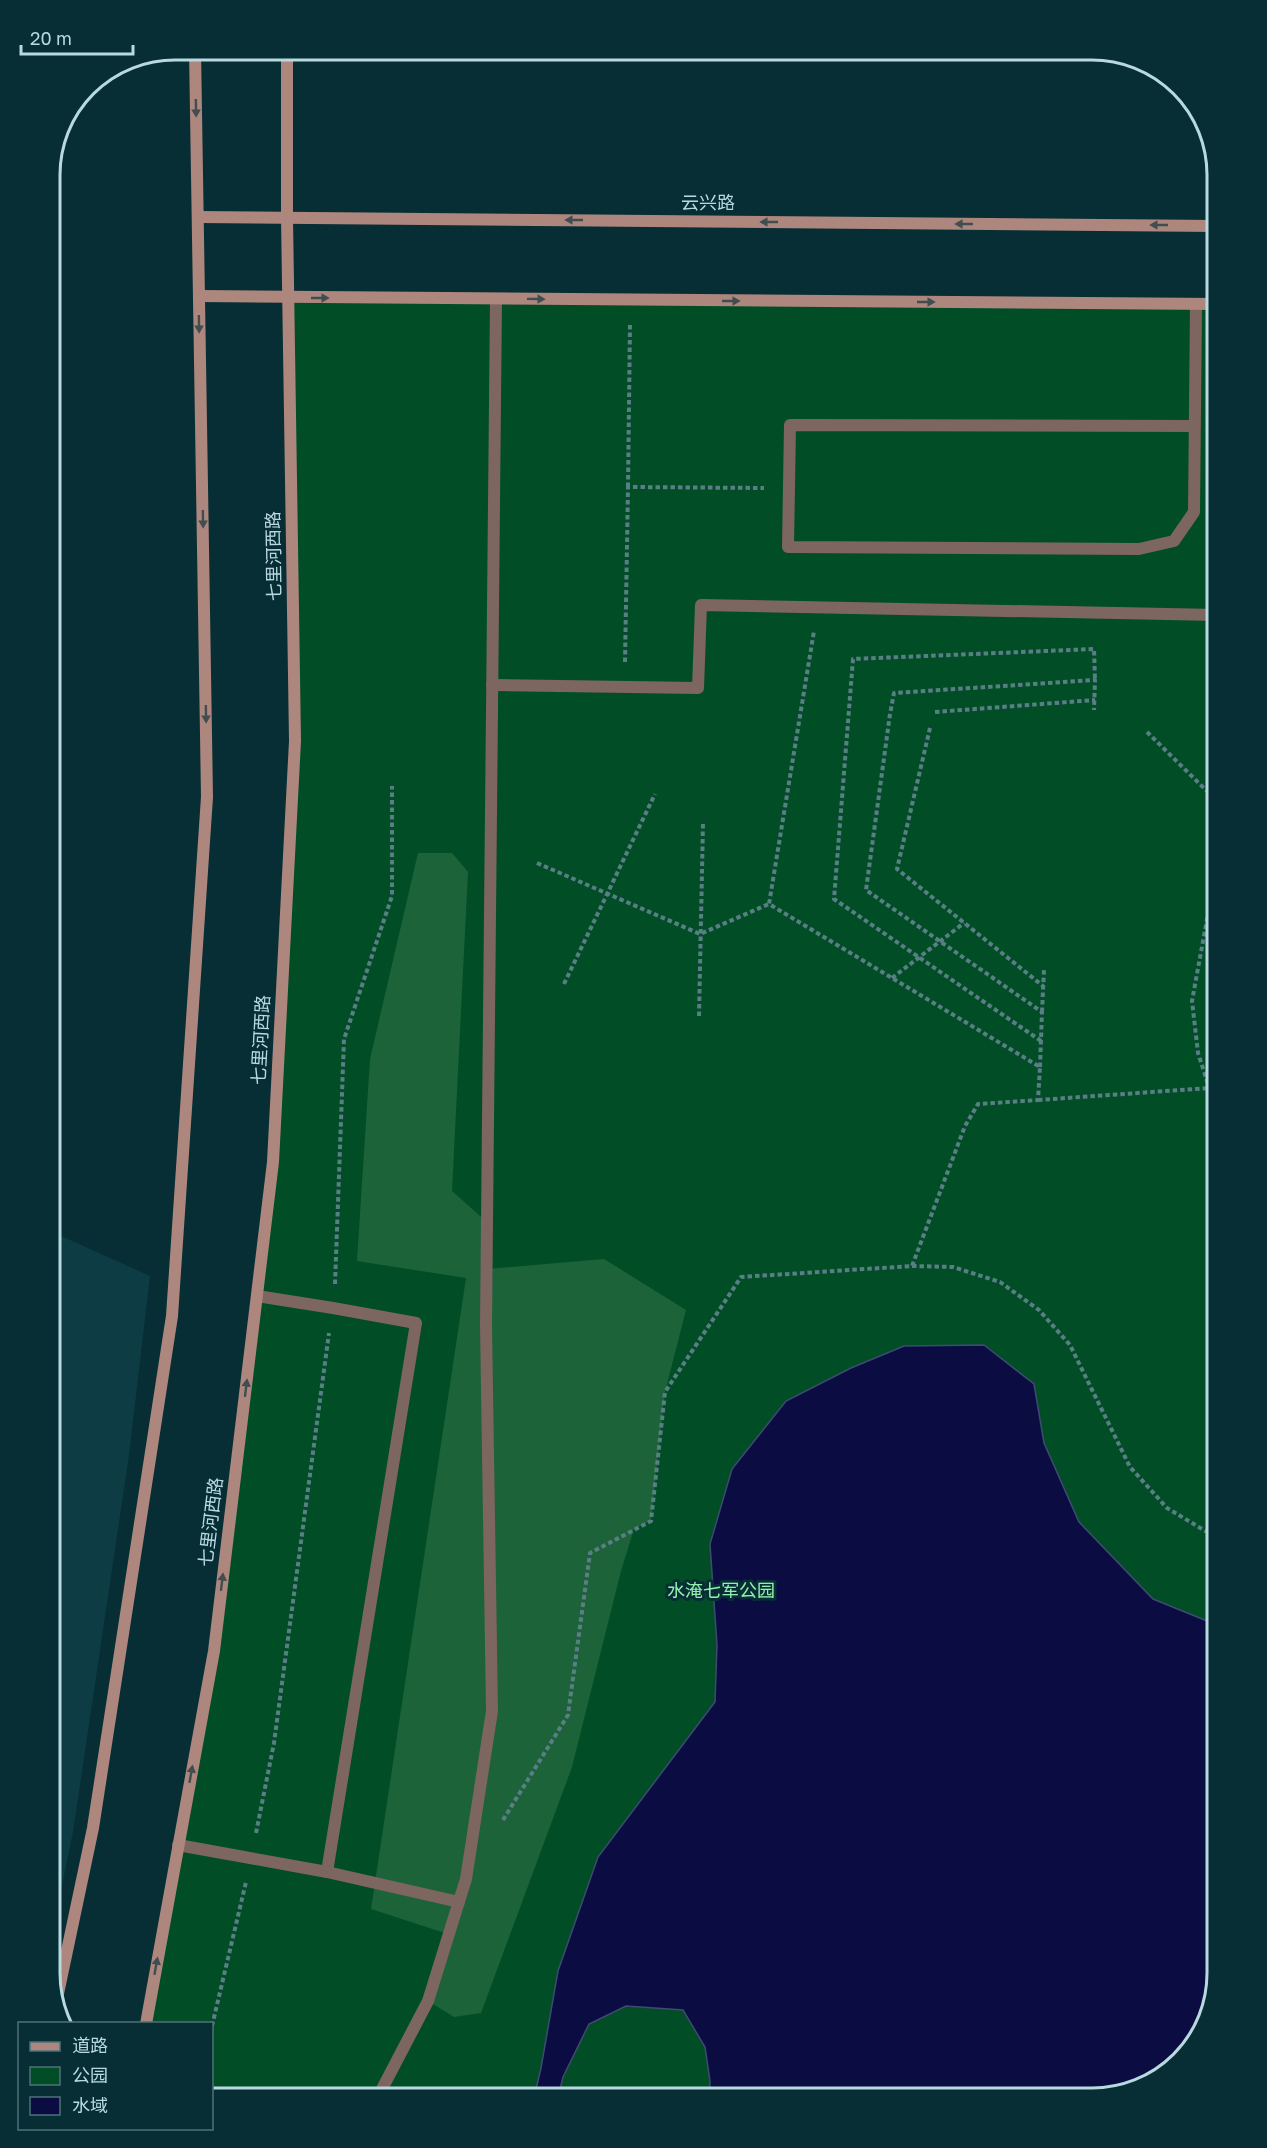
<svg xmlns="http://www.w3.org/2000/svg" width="1267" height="2148" viewBox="0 0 1267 2148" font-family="'Golos Text','Noto Sans SC',sans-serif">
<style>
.built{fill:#0d3c45}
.green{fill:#014e26}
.forest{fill:#1d6339}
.water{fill:#0b0c42;stroke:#3f4a72;stroke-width:1.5}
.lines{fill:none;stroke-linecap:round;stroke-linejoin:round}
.path{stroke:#5a7e85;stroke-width:4;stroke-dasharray:4.5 3;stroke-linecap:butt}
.lane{stroke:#7d6560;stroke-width:12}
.secondary{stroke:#ad877e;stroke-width:12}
.oneway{fill:#414d4f}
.labels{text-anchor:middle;stroke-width:6;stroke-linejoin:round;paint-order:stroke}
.street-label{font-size:18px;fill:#b9d9e1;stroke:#072e35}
.park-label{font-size:18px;fill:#92f0af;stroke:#072e35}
.rim{fill:none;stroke:#b9d9e1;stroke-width:3}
</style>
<rect width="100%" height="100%" fill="#072e35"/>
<path class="built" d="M50,1231l100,45 -21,179 -56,377 -23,111z"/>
<path class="green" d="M288,298l929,6v1670l-20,69 -50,43 -55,12h-880v-74h-66l68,-373 59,-489 22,-421z"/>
<path class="forest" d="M418,853h34l16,19 -16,319 36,32 -1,46 117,-10 82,51 -21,82 -14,129 -17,8 -13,42 -49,196 -91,246 -27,4 -26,-16 20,-67 -77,-25 95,-631 -109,-17 13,-202z"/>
<path class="water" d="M984,1345l50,39 10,59 35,79 74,77 64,26v349l-20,69 -50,43 -55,12h-383l1,-17 -5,-34 -22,-37 -57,-4 -37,18 -26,53 -5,21h-24l7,-30 17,-97 40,-114 117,-155 2,-57 -7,-101 22,-75 54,-68 65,-33 53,-22z"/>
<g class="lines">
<g class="path">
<path d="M628,487l2,-164"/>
<path d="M625,662l3,-175 136,1"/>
<path d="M935,712l160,-12"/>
<path d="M930,728l-33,141 146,117"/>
<path d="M1147,732l70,69"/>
<path d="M537,863l163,71 69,-30"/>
<path d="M892,978l72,-55"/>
<path d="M564,984l91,-190"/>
<path d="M1042,1012l2,-43"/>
<path d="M699,1016l4,-193"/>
<path d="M1041,1041l-207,-142 19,-240 241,-10 1,31"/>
<path d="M1040,1067l2,-55 -176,-122 24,-176 4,-21 201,-13 -1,30"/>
<path d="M1038,1100l171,-12"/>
<path d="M1217,1112l-19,-59 -6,-52 18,-98 7,-10"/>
<path d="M912,1266l41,1 47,15 39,28 31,35 60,122 37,41 50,30"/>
<path d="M335,1284l9,-245 48,-143v-110"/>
<path d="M503,1820l65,-105 22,-162 61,-32 14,-129 76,-115 171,-11 53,-140 13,-22 60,-4 2,-33 -271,-163 45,-273"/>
<path d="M256,1833l18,-90 55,-410"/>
<path d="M212,2026l34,-144"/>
</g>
<g class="lane">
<path d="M1195,426l-405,-1 -2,122 351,2 35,-8 20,-29 2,-208"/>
<path d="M492,685l206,3 3,-83 516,10"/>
<path d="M178,1845l149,27 89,-549 -83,-15 -76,-12"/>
<path d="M327,1872l132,30"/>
<path d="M380,2098l2,-9 46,-88 38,-122 26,-168 -6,-386 10,-1026"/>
</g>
<g class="secondary">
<path d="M198,217l1019,9"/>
<path d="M199,296l1018,8"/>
<path d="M56,2003l37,-175 79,-512 35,-519 -12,-747"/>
<path d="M146,2024l68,-373 59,-489 22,-421 -8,-523v-168"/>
</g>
</g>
<defs><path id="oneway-solid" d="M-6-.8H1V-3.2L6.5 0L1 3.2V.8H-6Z" transform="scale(1.5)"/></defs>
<g class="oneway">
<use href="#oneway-solid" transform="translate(196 108) rotate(89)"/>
<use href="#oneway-solid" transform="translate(574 220) rotate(-180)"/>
<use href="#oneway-solid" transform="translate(769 222) rotate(-180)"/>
<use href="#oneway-solid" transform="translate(964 224) rotate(-180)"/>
<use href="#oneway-solid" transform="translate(1159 225) rotate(-180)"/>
<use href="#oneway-solid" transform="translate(320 298)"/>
<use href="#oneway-solid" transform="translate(536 299) rotate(1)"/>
<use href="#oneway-solid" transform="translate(731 301)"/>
<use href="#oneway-solid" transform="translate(926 302)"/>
<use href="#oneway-solid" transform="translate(199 324) rotate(89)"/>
<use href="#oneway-solid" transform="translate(203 519) rotate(89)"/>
<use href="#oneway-solid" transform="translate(206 714) rotate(89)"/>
<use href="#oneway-solid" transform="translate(246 1388) rotate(-83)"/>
<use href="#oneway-solid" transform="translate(222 1582) rotate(-83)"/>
<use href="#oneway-solid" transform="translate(191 1774) rotate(-80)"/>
<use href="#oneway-solid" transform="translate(156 1966) rotate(-80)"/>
</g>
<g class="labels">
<g class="street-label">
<text x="708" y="209">云兴路</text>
<text transform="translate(274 556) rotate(-91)" y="6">七里河西路</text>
<text transform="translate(261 1040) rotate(-87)" y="6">七里河西路</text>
<text transform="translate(211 1522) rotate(-83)" y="6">七里河西路</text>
</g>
<g class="park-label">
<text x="721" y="1597">水淹七军公园</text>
</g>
</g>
<path d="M0 0H1267V2148H0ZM175 60H1092A115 115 0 0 1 1207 175V1973A115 115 0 0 1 1092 2088H175A115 115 0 0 1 60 1973V175A115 115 0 0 1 175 60Z" fill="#072e35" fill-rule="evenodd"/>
<path class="rim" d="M175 60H1092A115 115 0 0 1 1207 175V1973A115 115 0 0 1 1092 2088H175A115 115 0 0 1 60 1973V175A115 115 0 0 1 175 60Z"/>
<rect x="18" y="2022" width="195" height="108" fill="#072e35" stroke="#4e727a" stroke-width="1.5"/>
<rect x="30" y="2042" width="30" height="9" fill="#ad877e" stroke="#4e727a" stroke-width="1.5"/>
<text x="72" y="2052" font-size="18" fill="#b9d9e1">道路</text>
<rect x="30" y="2067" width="30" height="18" fill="#014e26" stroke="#4e727a" stroke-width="1.5"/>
<text x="72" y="2082" font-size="18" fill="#b9d9e1">公园</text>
<rect x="30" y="2097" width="30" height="18" fill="#0b0c42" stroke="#4e727a" stroke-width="1.5"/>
<text x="72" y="2112" font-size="18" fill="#b9d9e1">水域</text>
<path d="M21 45v9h112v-9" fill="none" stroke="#b9d9e1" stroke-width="3"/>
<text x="30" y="45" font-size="18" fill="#b9d9e1" stroke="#072e35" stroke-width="4.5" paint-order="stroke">20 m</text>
</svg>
